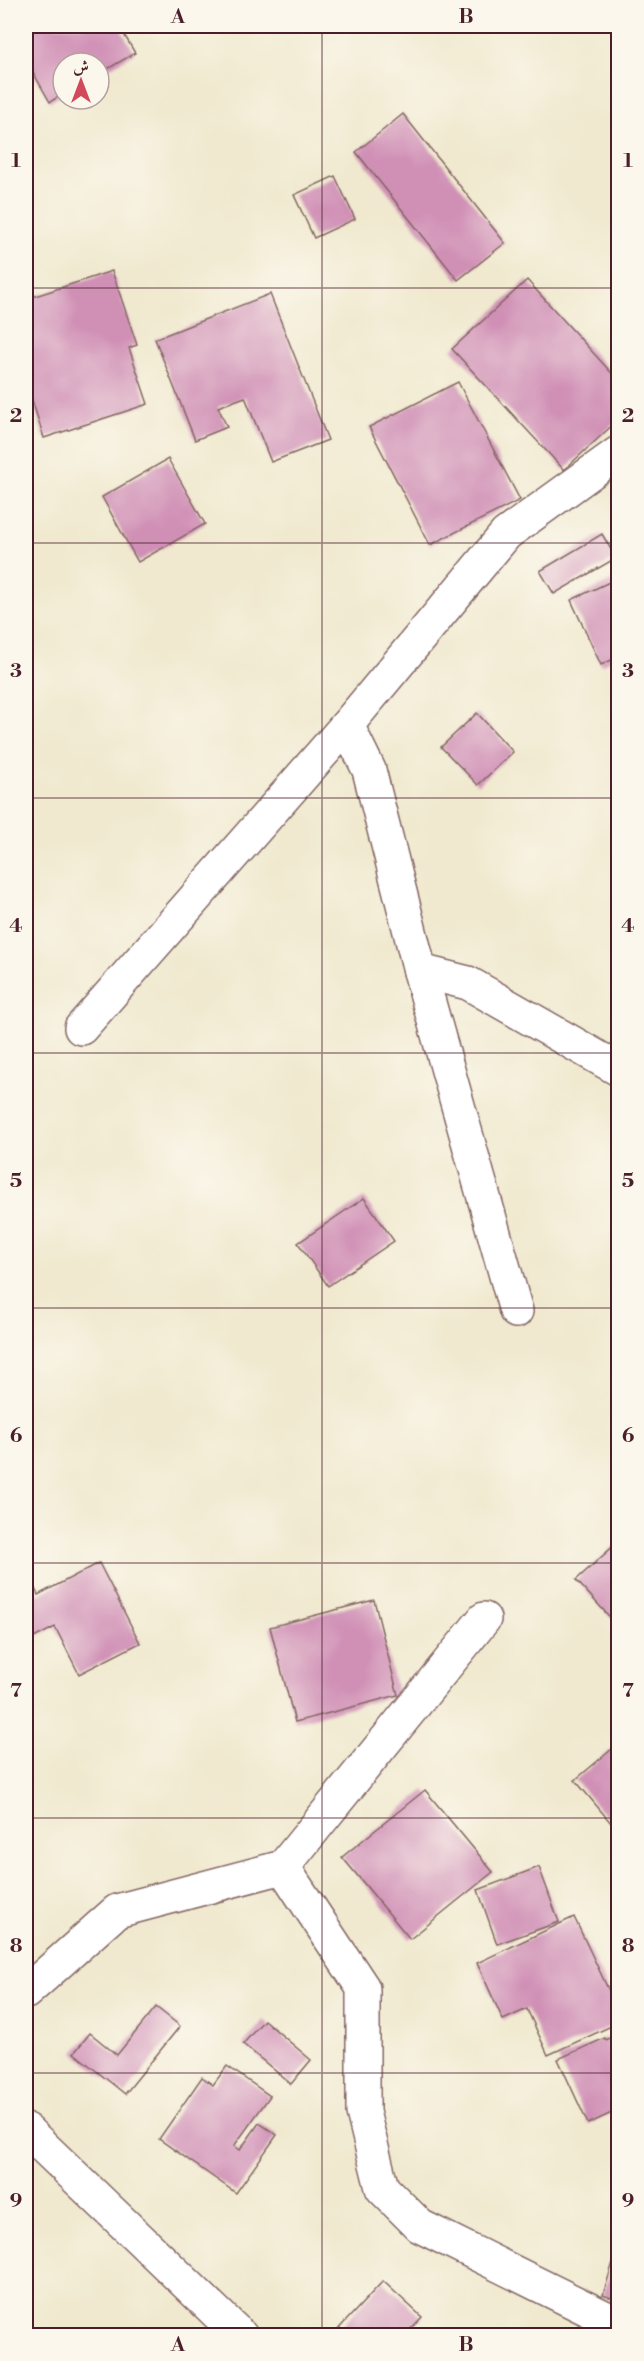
<svg xmlns="http://www.w3.org/2000/svg" width="644" height="2361" viewBox="0 0 644 2361" font-family="'Libre Bodoni',Amiri,serif">
<style>
.building{fill:#d090b6}
.lines{fill:none;stroke-linecap:round;stroke-linejoin:round}
.minor-casing{stroke:#846664;stroke-width:36}
.minor{stroke:#fff;stroke-width:33}
.grid{fill:none;stroke:#4a1f2b;stroke-width:1.5;stroke-opacity:0.55}
.neatline{fill:none;stroke:#4a1f2b;stroke-width:2}
.grid-label{font-size:20px;text-anchor:middle;font-weight:bold;fill:#4a1f2b}
</style>
<rect width="100%" height="100%" fill="#fbf7ec"/>
<filter id="ink" filterUnits="userSpaceOnUse"><feTurbulence type="fractalNoise" baseFrequency=".0167" numOctaves="2"/><feDisplacementMap in="SourceGraphic" scale="12" xChannelSelector="R" yChannelSelector="G"/><feConvolveMatrix kernelMatrix="1 2 1 2 8 2 1 2 1" color-interpolation-filters="sRGB"/></filter>
<filter id="wash" filterUnits="userSpaceOnUse"><feTurbulence type="fractalNoise" baseFrequency=".008" numOctaves="4" result="noise"/><feDisplacementMap in="SourceGraphic" scale="24" xChannelSelector="R" yChannelSelector="G"/><feGaussianBlur stdDeviation="1.35" result="paint"/><feColorMatrix in="noise" values="0 0 0 0 0 0 0 0 0 0 0 0 0 0 0 0 0 1.4 0 .05"/><feComposite in="paint" operator="in"/></filter>
<g filter="url(#wash)">
<rect width="100%" height="100%" fill="#f0e9cf"/>
<g id="blocks">
<g class="building">
<path d="M26,26h93l16,27 -36,21v-11h-36v31l-13,8 -24,-42z"/>
<path d="M26,69l8,13 -8,5z"/>
<path d="M403,114l102,129 -47,37 -102,-128z"/>
<path d="M335,176l20,43 -41,19 -20,-43z"/>
<path d="M112,271l25,74 -8,3 19,56 -104,34 -18,-57v-82z"/>
<path d="M527,280l91,100v40l-54,50 -112,-121z"/>
<path d="M270,294l58,146 -57,22 -26,-65 -27,10 9,20 -32,13 -40,-101z"/>
<path d="M458,382l62,118 -90,45 -61,-118z"/>
<path d="M168,459l37,65 -67,38 -36,-65z"/>
<path d="M602,534l14,24 -62,36 -14,-23z"/>
<path d="M618,578v79l-17,8 -30,-65z"/>
<path d="M477,713l36,39 -35,33 -37,-38z"/>
<path d="M364,1198l30,43 -66,45 -30,-43z"/>
<path d="M618,1542v84l-42,-46z"/>
<path d="M99,1563l41,80 -61,31 -24,-47 -29,15v-72l12,25z"/>
<path d="M374,1600l24,95 -103,27 -25,-95z"/>
<path d="M618,1744v73l-7,6 -36,-43z"/>
<path d="M425,1790l68,82 -83,67 -68,-82z"/>
<path d="M539,1867l20,55 -62,22 -19,-54z"/>
<path d="M574,1917l44,93v13l-70,32 -21,-46 -24,11 -26,-57z"/>
<path d="M156,2007l24,19 -55,68 -51,-41 16,-20 27,22z"/>
<path d="M264,2020l47,40 -20,24 -48,-40z"/>
<path d="M618,2034v76l-30,14 -30,-65 47,-21 1,2z"/>
<path d="M227,2066l43,30 -36,50 6,4 19,-27 18,12 -41,58 -77,-54 43,-62 11,8z"/>
<path d="M618,2246v54l-15,-5z"/>
<path d="M383,2281l39,36 -18,19h-72z"/>
</g>
</g>
</g>
<g filter="url(#ink)">
<use href="#blocks" fill-opacity="0" stroke="#846664" stroke-width="1.5"/>
<g class="lines">
<g class="minor-casing">
<g id="minor">
<path d="M347,725l22,45 51,201 96,340"/>
<path d="M420,971l48,12 150,86"/>
<path d="M81,1028l266,-303 159,-191 112,-81"/>
<path d="M283,1867l80,121v124l19,76 38,38 186,92"/>
<path d="M26,1992l91,-81 166,-44 201,-248"/>
<path d="M26,2130l215,206"/>
</g>
</g>
<use href="#minor" class="minor"/>
</g>
</g>
<path class="grid" d="M322,26v2310M26,288h592M26,543h592M26,798h592M26,1053h592M26,1308h592M26,1563h592M26,1818h592M26,2073h592"/>
<rect width="644" height="2361" fill="none" stroke="#fbf7ec" stroke-width="66"/>
<g transform="translate(81 81)"><circle r="28" fill="#fbf7ec" stroke="#b4a19f" stroke-width="1.5"/>
<path d="M0-4.5L10 22L0 15L-10 22Z" fill="#d1495b"/>
<text y="-9" font-size="16" font-weight="bold" text-anchor="middle" fill="#4a1f2b">ش</text>
</g>
<rect x="33" y="33" width="578" height="2295" class="neatline"/>
<g class="grid-label">
<text x="178" y="23">A</text>
<text x="466" y="23">B</text>
<text x="16" y="167">1</text>
<text x="628" y="167">1</text>
<text x="16" y="422">2</text>
<text x="628" y="422">2</text>
<text x="16" y="677">3</text>
<text x="628" y="677">3</text>
<text x="16" y="932">4</text>
<text x="628" y="932">4</text>
<text x="16" y="1187">5</text>
<text x="628" y="1187">5</text>
<text x="16" y="1442">6</text>
<text x="628" y="1442">6</text>
<text x="16" y="1697">7</text>
<text x="628" y="1697">7</text>
<text x="16" y="1952">8</text>
<text x="628" y="1952">8</text>
<text x="16" y="2207">9</text>
<text x="628" y="2207">9</text>
<text x="178" y="2351">A</text>
<text x="466" y="2351">B</text>
</g>
</svg>
